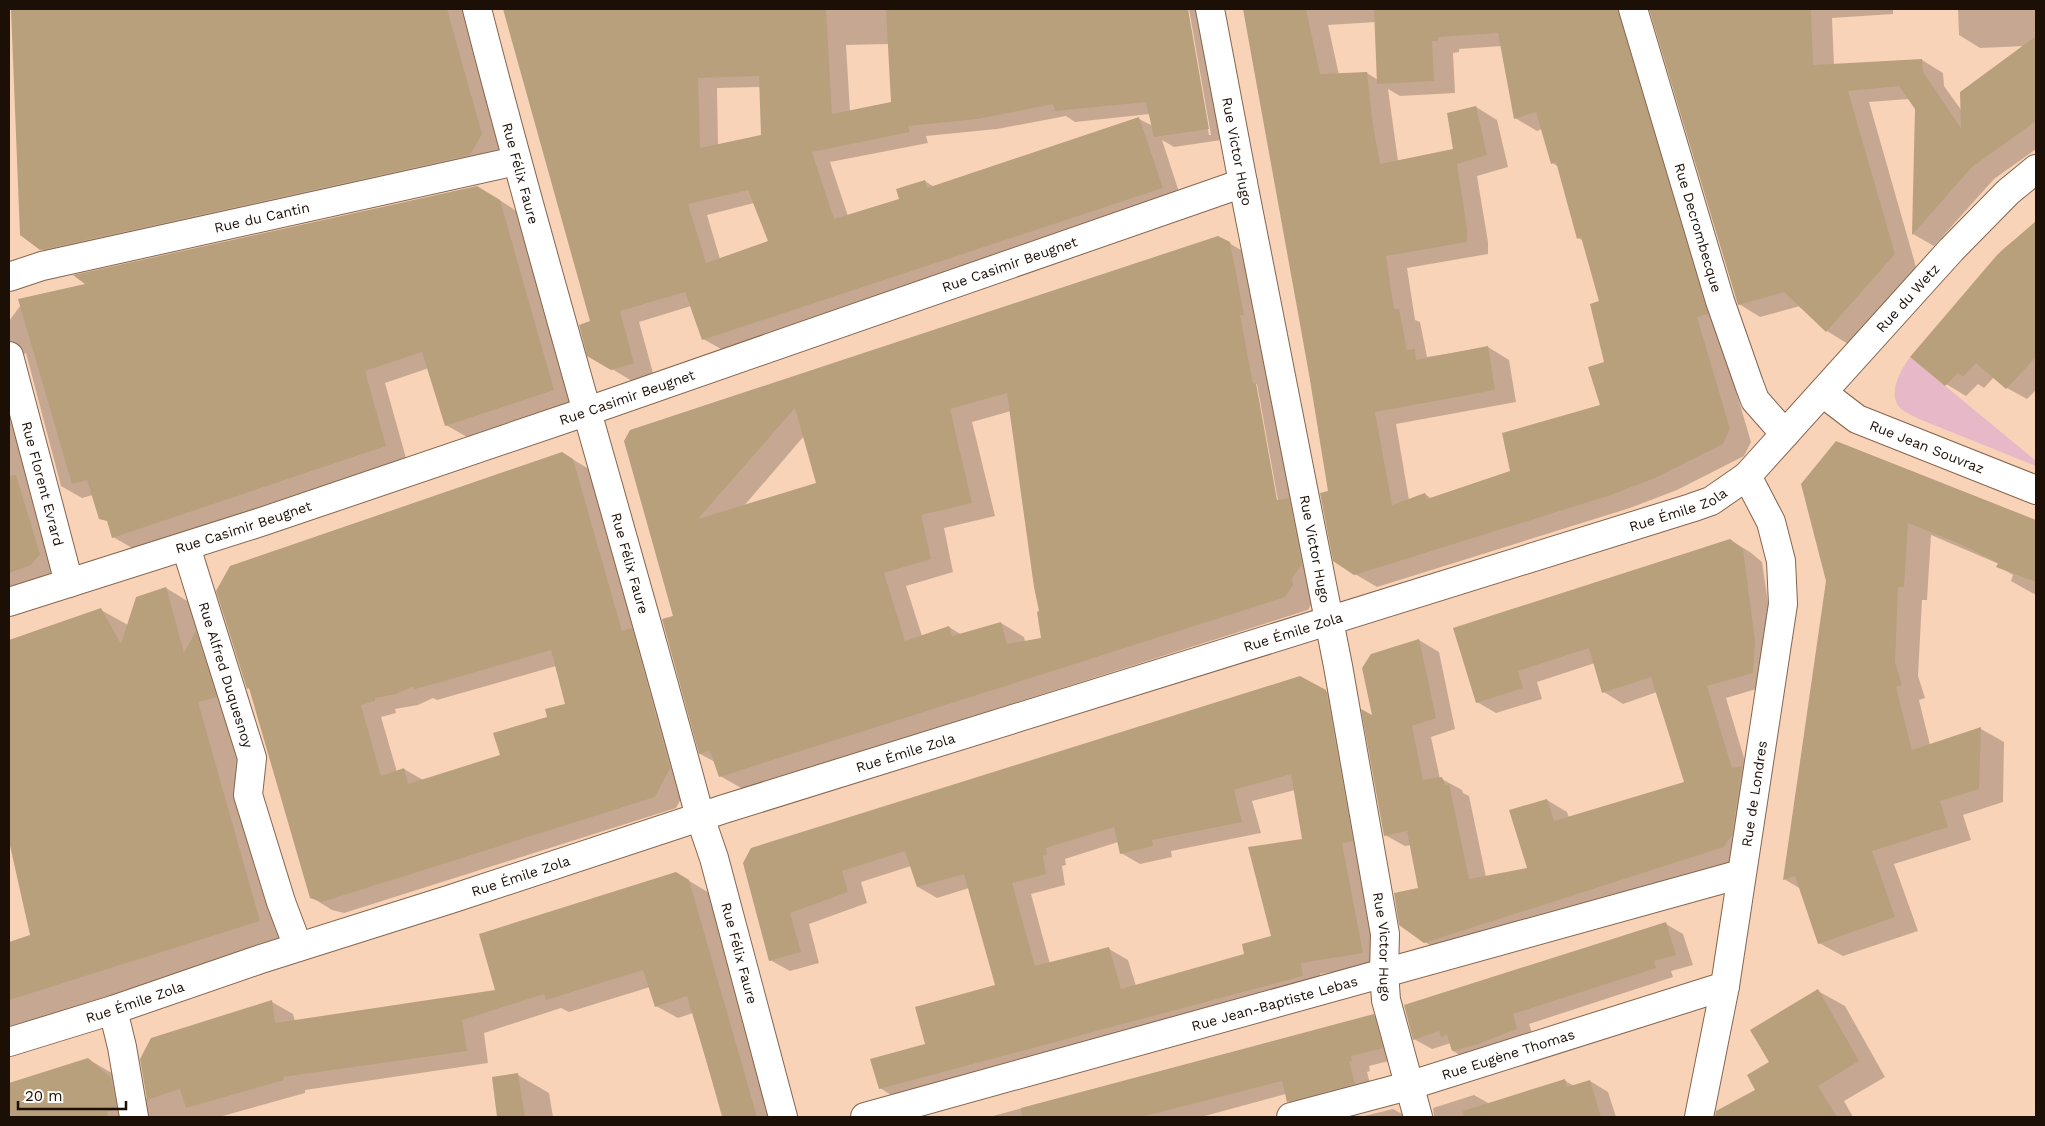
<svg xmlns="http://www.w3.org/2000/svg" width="2045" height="1126" viewBox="0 0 2045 1126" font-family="'Work Sans',sans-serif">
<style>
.green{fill:#e7b8c7}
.shadow{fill:#0003;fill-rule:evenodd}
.building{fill:#b8a07d;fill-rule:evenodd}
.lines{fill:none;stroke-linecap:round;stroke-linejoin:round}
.street-casing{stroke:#86654d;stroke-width:30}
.secondary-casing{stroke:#86654d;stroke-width:30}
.street{stroke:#fff;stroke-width:28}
.secondary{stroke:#fff;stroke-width:28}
.labels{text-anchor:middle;stroke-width:4.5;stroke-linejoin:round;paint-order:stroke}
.street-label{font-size:14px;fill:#1c0f06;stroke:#fffbf8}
</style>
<rect width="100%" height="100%" fill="#f8d3b7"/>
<path class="green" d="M1910,357l126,104v5l-117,-47c-5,-3 -13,-6 -18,-10 -15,-15 0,-39 9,-52z"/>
<g class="shadow">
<path d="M20,9h446l38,138 -11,21 -429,95 -23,-14 -28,-233z"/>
<path d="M504,9h682l23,126h2l-22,-126h15l24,130 -54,8 -12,-7 19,58 -458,152 -20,-11 -12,-33 -52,16 14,51 -21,8 -20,-12 -21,-47zM889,44l3,59 -42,9 -4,-67zM760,87l3,49 -45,9 -1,-57zM1150,114l3,12 -14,-7 -205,68 -9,-6 -24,18 -53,17 -18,-54 98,-19 -2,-7 71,-7 69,-13 9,6zM754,203l16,39 -50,17 -13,-44z"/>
<path d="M1244,9h401l73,320 33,113 -7,14 -67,34 -47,18 -253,79 -22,-13 -25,-82 -38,-218zM1376,22l2,58 -11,-7 -28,2 -11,-50zM1502,46l13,72 22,13 5,-2 10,34 7,4 19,71 6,3 17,60 5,62 -4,43 -90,66 -80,27 -7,-5 -16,6 -13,-76 120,-22 -7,-42 -21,-13 -61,10 -7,-35 -5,-2 -8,-52 81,-14v-12l-11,-66 31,-9 -11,-47 -21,-13 -22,43 -56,11 -10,-72 12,7 55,-3 -2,-40 6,-1v-3z"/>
<path d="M1651,9h242v5l-61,4 2,47 88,-5 21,13 1,13 18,25 63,-65 -45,2 -21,-13 -1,-26h78v140l-42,30 -60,67 -21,-12 3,-126 -7,-9 -40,3 47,165 -68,77 -21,-13 -27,-25 -40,11 -21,-13z"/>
<path d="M498,199l23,15 53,188 -107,35 -21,-12 -17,-57 -44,15 21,75 -272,91 -21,-12 -4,-15 -8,-4 -8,-23 -11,3 -21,-12 -35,-133 -7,4 36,216 -46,18v-270l17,-23z"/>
<path d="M2036,222v168l-9,9 -20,-11 -13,-11 -10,11 -6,-4 -12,12 -20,-12 -34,-28 90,-106z"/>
<path d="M1229,243l24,14 62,341 -7,12 -565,179 -23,-13 -5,-14 -15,-8 -36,-134 10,-3 -49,-175zM1255,384h2l22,122 -3,1zM1011,411l30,201 1,27 -17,3 -1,-5 -23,-14 -39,12 -13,-8 -27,9 -16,-50 47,-14 -9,-44 51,-12 -23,-94zM804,436l14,48 -75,23z"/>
<path d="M1836,443l200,79v73l-25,-14 2,-6 -15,-9 1,-2 -68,-29 -4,65h-5l-4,76 7,22 -6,2 11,45 51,-16 23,13 -1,60 -40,13 8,25 -77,24 24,67 -75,25 -24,-13 -18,-54 -17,-10 43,-298z"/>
<path d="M562,453l32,19 97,308 -15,28 -332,105 -12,-3 -21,-13 -61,-208 -2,-1zM556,666l11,39 -66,51 -78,24 -19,-11 -7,3 -16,-55 15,-4 -1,-4 23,-4 15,-7 4,2z"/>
<path d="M1730,540l20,12 12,10 13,89 -2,33 -47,14 22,73 -5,87 -298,96 -20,-12 -5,-53 -9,-44 -6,1 -20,-11 -12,-118 46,-77 20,12 16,77 -24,8 9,42h2l20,11 1,3 6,3 17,81 42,-8 19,-69 20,12 2,6 116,-35 -28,-91 -34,12 -19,-12 -9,-29 -58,19 5,17 -46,14 -19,-11 -23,-73z"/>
<path d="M166,588l31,19 94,332 -282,89v-85l22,-7 -22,-106v-189l92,-31 27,15z"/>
<path d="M1326,691l20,12 36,261 -62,10 2,12 -423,114 -19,-12 46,-44 70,-58 -27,-98 -32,10 -19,-11 -7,-21 -50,16 6,21 -58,21 10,39 -29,8 -20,-11 -26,-97zM1295,790l8,50 -30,97 -27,18 -110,31 -8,-26 -19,-11 -59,15 -19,-70 34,-9 -3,-19 4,-1 -1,-6 53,-17 3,11 19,11 32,-7 -1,-6 90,-18 -9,-32z"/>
<path d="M676,873l35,21 64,223h-53l-29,-104 -15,5 -22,-12 -6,-19 -81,25 -8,-4 -77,25 4,30 -183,27v3l-86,24h-210v-33l79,-25 39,23 20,17 125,-97 21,12 2,7 202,-30z"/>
<path d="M1666,924l17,10 10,31 -22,6 2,6 -144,47 5,15 -64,22 -17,-10 -2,-8 -19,6 -18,-10z"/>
<path d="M1818,991l27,15 40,71 -41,24 9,16h-108l-9,-15 21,-11 14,-29z"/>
<path d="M1373,1015l19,11 9,32 -32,8 1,5 -3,1 6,22 -67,18 -18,-11 -2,-7 -85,23h-212z"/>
<path d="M518,1075l31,18 4,24h-55l-5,-38z"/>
<path d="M1564,1080l10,6 16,-5 18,11 8,25h-182l-1,-9 41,-13 16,9z"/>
<path d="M1393,1109l15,8h-48z"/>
</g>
<g class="building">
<path d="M11,9h436l35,125 -12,21 -430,95 -20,-15z"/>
<path d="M503,9h323l6,105 59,-12 -5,-93h302l21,120 -55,8 -8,-35 -91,9 -2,-7 -76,15 -69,7 2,6 -98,20 22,67 65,-20 -3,-10 29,-9 2,8 212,-71 24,71 -461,152 -17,-48 -65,19 14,52 -23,7 -24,-14 -8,-31 11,-4zM759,76l2,59 -61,13 -2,-70zM748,190l20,51 -62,22 -18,-59z"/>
<path d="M1243,9h63l14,65 47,-2 5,47 8,45 73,-15 -6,-36 29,-7 11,49 -30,9 10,65v13l-81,14 8,53h5l8,41 8,-1 1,11 72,-14 7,44 -120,22 17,93 33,-12 2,6 83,-28 -8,-38 98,-28 -12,-38 16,-5 -14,-58 9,-3 -18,-64 -4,2 -21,-77 -5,2 -15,-52 -22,7 -16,-86 -60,4v4h-6l2,40 -57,3 -3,-75h244l90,305 -11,3 33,112 -7,15 -68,34 -47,18 -254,79 -21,-14 -13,-68 8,-2 -19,-117z"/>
<path d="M1649,9h162l2,56 109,-6 1,13 38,56 -1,-36 76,-56v85l-64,46 -60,68 3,-126 -16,-23 -51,5 47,163 -69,78 -42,-40 -46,13z"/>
<path d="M477,186l23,14 54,190 -109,36 -23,-74 -57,19 21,75 -274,92 -5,-17 -8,-2 -12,-39 -15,4 -54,-185 67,-15 -12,-9z"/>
<path d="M2036,221v136l-30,32 -30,-26 -13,14 -5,-4 -13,13 -35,-29 87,-102z"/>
<path d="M1218,236l12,6 14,73h-4l13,69 3,-1 21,117 12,-2 13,66 -10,14 1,7 -8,12 -566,180 -9,-26 -11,3 -37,-135 11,-3 -49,-175 6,-11zM1007,393l27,194 5,24 -2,1 4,26 -34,6 -6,-22 -49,14 -3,-10 -44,15 -21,-68 47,-14 -10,-44 51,-12 -22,-94zM795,408l21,75 -118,36z"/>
<path d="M1836,441l200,79v62l-40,-15 2,-4 -40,-20 -50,-20 -4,64h-6l-3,75 7,23 -6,2 16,63 69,-23 -2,62 -39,12 8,26 -76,24 23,66 -77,27 -23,-68 -12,4 43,-299 -25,-97z"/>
<path d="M562,452l11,7 49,172 10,-3 38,140 -15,29 -333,105 -12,-4 -61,-210 -2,1 -31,-98 14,-25zM551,650l14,54 -20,5 2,8 -54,16 7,22 -92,29 -4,-16 -23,8 -20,-71 14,-4v-3l21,-4 16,-7 3,2 26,-7z"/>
<path d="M16,475l24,79 -9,11 -22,8v-97z"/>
<path d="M1730,539l13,10 12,92 -2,32 -46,13 25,82 10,-2 -10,69 -8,12 -300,96 -25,-18 -5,-32 24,-5 -11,-57 -23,5 -23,-127 11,6 -10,-47 9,-14 48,-15 17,79 -24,8 11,54 19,-3 3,8 4,-1 20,95 58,-11 -18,-58 38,-11 7,22 130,-39 -33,-105 -49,16 -13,-45 -71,23 5,17 -47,15 -23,-75z"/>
<path d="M166,587l18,66 12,-22 21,66 -19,5 62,219 -251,79v-58l21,-7 -21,-94v-201l92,-32 20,36 15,-47z"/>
<path d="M1300,676l26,14 27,151 -11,2 21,110 -62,10 2,13 -424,113 -9,-30 55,-15 -10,-37 80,-22 -31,-111 -47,13 -12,-36 -63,20 6,21 -58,21 11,39 -32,9 -26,-98 8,-15zM1291,774l11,65 -54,8 23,89 -29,8 2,10 -123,35 -12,-42 -74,19 -23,-83 34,-9 -3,-18 4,-1 -1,-7 68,-21 6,27 33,-8 -1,-6 90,-18 -8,-32z"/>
<path d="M676,872l13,8 68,237h-34l-36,-121 -32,11 -12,-37 -97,30 -2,-6 -82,26 5,31 -184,26 1,3 -98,28 -6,-19 -33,11 -7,-41 11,-21 121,-38 3,23 220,-33 -16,-56z"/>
<path d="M1666,922l10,33 -22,6 2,7 -143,46 4,15 -39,15 -26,7 -5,-16 -6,2 -2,-6 -26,9 -9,-35z"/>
<path d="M1818,989l41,72 -41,25 19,31h-122l1,-6 39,-21 -8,-15 22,-13 -19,-32z"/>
<path d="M1374,1014l9,34 -32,8 1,5 -3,1 6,22 -68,18 -5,-21 -141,36h-119l-1,-9z"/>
<path d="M88,1058l23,20 6,31 -10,3 1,5h-99v-34z"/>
<path d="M518,1073l7,44h-28l-5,-40z"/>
<path d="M1565,1079l2,8 23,-7 11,37h-137l-1,-6z"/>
</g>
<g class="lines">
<g class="street-casing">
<g id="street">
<path id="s1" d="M477,9c69,270 151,538 223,808l14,41 69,259"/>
<path id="s2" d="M1210,9l33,174 95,483 47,268 -1,38 2,28 32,117"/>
<path id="s3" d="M9,277l33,-11 474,-105"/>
<path id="s4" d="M9,356l60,227"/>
<path id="s5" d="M186,547l66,211 -4,37 33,107 17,45"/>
<path id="s6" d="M9,602l252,-80 327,-111 655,-228"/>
<path d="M113,1010l9,37 12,70"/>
<path id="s7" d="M9,1042l104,-32 145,-50 193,-61 273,-90 967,-301 20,-7 36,-25"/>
<path id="s8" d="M865,1117l876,-243"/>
<path id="s9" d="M1291,1117l117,-31 317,-100"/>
</g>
</g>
<g class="secondary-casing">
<g id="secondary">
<path id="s10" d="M1633,9l87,292 29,83 6,16 30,34"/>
<path id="s11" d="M1823,393l34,26 179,71"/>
<path id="s12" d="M1699,1117l26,-131 58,-382 -2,-43 -10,-39 -24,-46 204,-226 57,-58 28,-23"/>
</g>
</g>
<use href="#street" class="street"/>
<use href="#secondary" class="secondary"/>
</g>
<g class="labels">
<g class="street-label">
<text dy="5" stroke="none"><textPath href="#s2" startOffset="145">Rue Victor Hugo</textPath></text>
<text dy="5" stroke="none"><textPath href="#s1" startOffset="170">Rue Félix Faure</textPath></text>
<text dy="5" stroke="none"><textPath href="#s3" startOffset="260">Rue du Cantin</textPath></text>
<text dy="5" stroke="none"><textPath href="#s10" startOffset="228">Rue Decrombecque</textPath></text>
<text dy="5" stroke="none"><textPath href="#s6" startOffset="1056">Rue Casimir Beugnet</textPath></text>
<text dy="5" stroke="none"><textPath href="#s12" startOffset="895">Rue du Wetz</textPath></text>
<text dy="5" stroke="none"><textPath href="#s6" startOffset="651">Rue Casimir Beugnet</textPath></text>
<text dy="5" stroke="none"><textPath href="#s11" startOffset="118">Rue Jean Souvraz</textPath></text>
<text dy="5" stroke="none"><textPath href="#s4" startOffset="132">Rue Florent Evrard</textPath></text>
<text dy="5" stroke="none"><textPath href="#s7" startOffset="1752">Rue Émile Zola</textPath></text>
<text dy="5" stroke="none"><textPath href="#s6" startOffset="246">Rue Casimir Beugnet</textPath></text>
<text dy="5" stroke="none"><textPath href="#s2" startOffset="550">Rue Victor Hugo</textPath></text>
<text dy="5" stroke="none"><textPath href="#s1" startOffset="575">Rue Félix Faure</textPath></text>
<text dy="5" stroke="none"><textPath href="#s7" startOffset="1348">Rue Émile Zola</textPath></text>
<text dy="5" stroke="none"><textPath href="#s5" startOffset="134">Rue Alfred Duquesnoy</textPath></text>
<text dy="5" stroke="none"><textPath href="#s7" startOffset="942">Rue Émile Zola</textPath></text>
<text dy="5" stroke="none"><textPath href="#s12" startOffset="328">Rue de Londres</textPath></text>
<text dy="5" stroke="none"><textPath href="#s7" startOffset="538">Rue Émile Zola</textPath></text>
<text dy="5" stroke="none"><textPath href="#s2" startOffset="954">Rue Victor Hugo</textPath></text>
<text dy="5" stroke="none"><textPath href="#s1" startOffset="980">Rue Félix Faure</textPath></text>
<text dy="5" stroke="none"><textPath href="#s7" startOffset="132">Rue Émile Zola</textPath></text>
<text dy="5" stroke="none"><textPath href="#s8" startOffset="425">Rue Jean-Baptiste Lebas</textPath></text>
<text dy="5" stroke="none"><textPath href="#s9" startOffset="226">Rue Eugène Thomas</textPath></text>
</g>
</g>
<rect width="2045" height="1126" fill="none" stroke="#1c0f06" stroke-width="20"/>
<path d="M18 1101v8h108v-8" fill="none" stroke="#1c0f06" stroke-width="2.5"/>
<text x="25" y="1101" font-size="15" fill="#1c0f06" stroke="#fffbf8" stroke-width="4" paint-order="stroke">20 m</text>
</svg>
